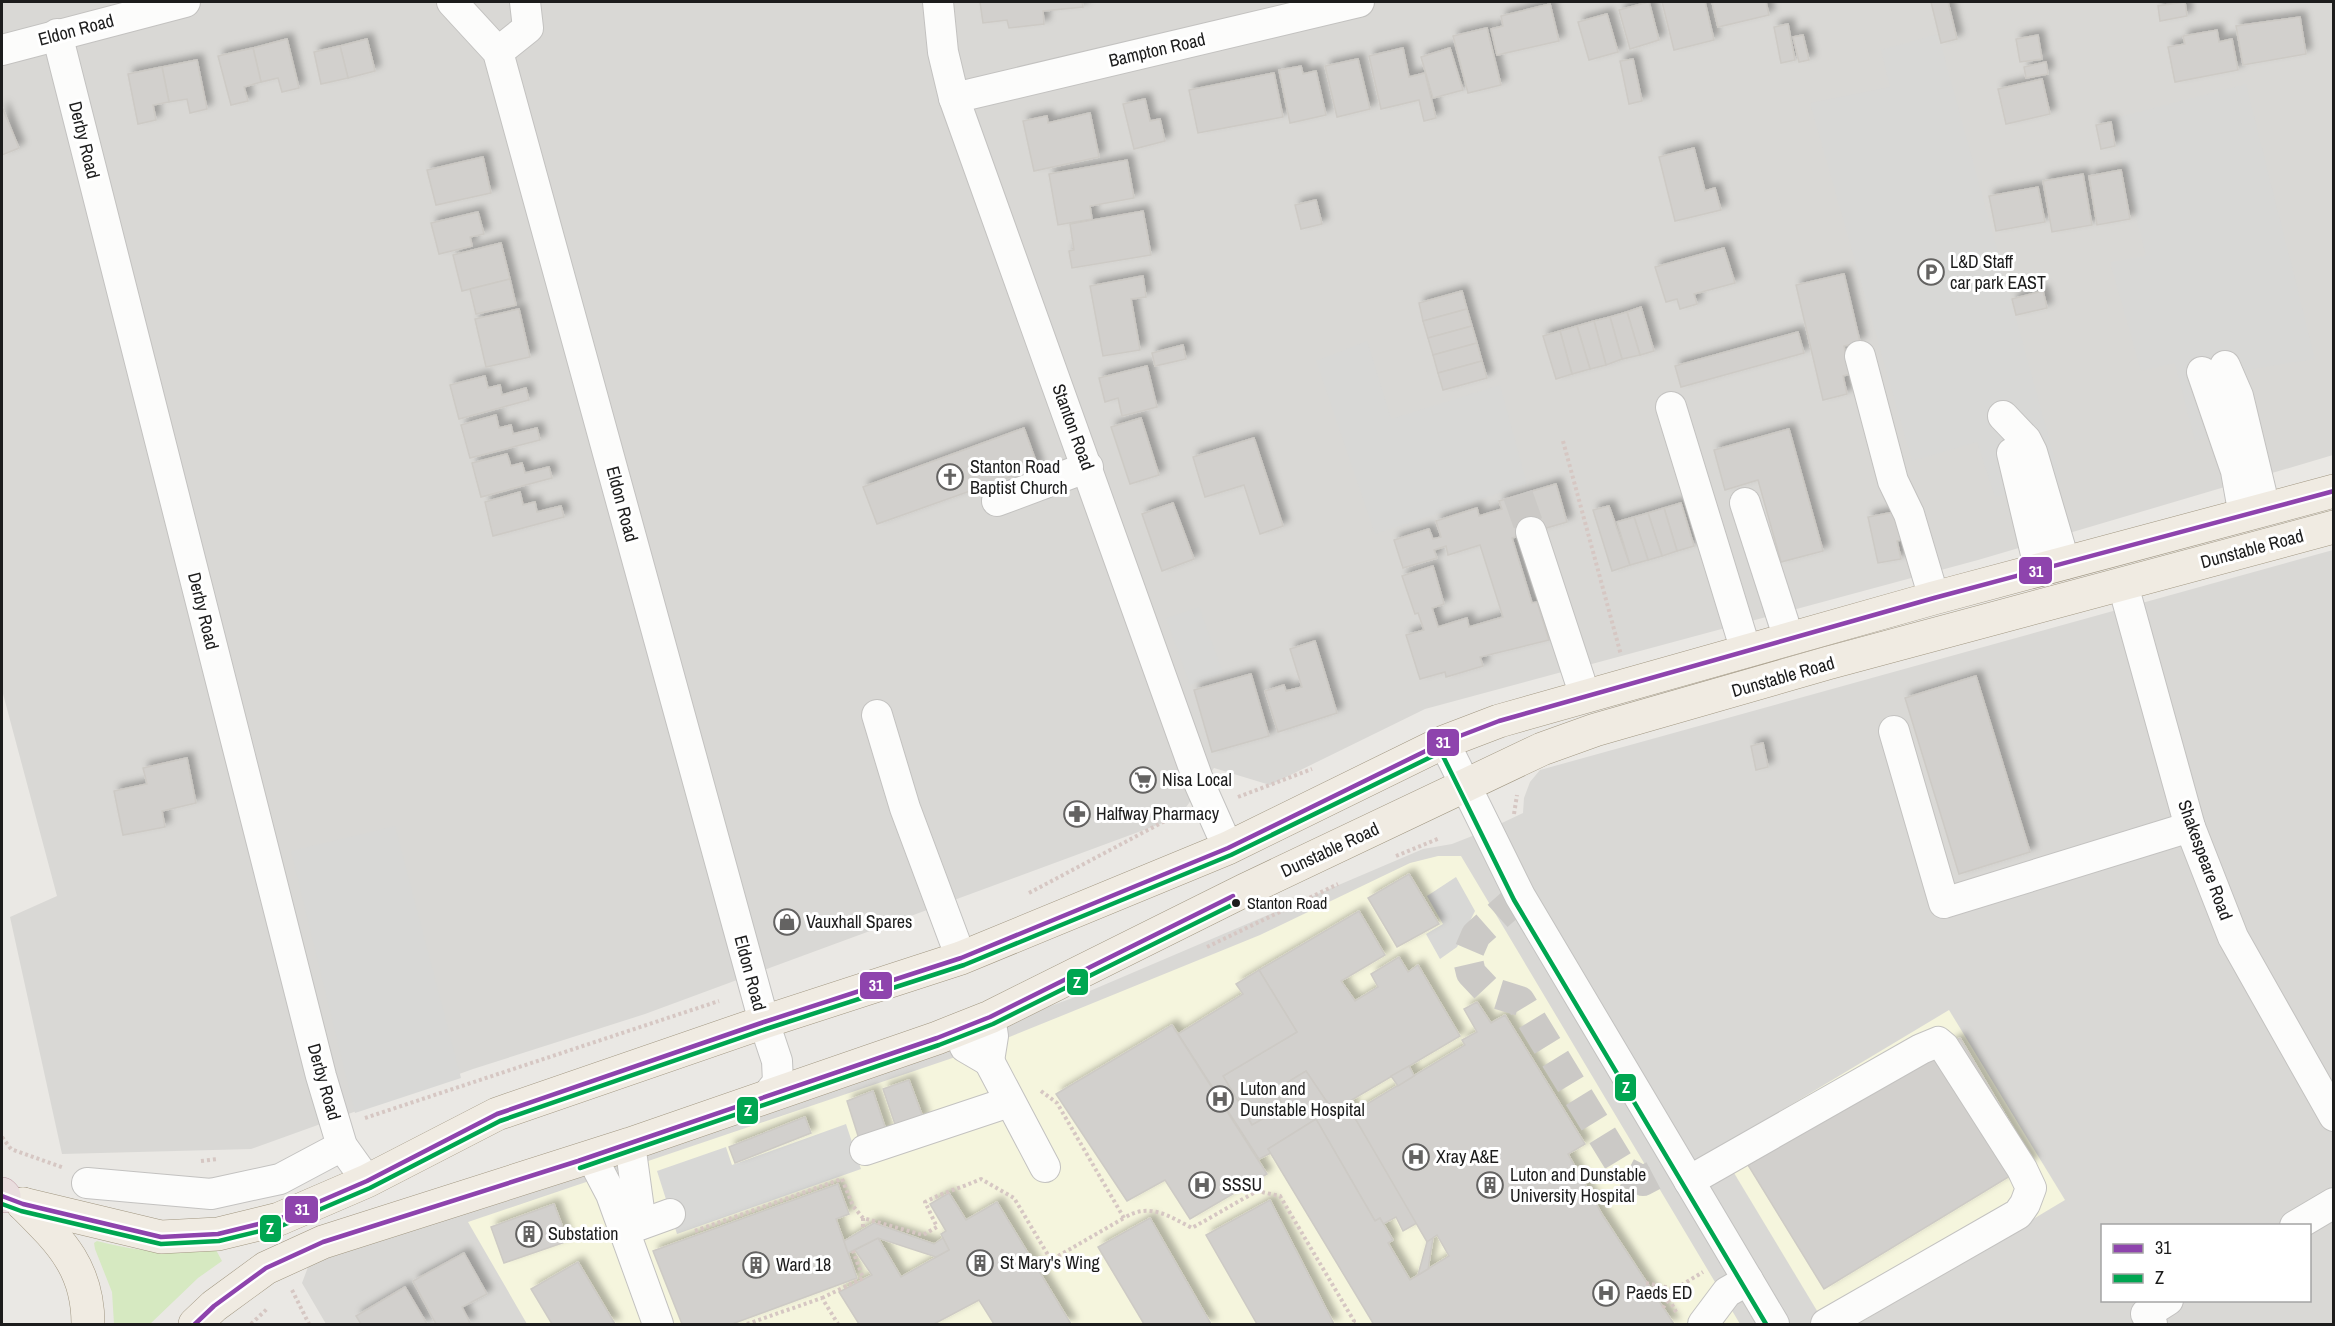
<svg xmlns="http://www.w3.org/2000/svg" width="2335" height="1326" viewBox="0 0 2335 1326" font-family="'Archivo Narrow',sans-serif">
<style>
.residential{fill:#d9d8d5;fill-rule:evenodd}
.education{fill:#f5f5dd}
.religious{fill:#d8d8d6}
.grass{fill:#d6e9c1}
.building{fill:#d2d0cd;stroke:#cdcac5;stroke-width:1.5;filter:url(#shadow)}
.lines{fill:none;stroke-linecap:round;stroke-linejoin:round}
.minor-tunnel{stroke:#cbc9c6;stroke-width:30;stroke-dasharray:30 15;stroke-linecap:butt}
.minor-casing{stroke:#c3c2c0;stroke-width:32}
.major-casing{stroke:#a09681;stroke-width:34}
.highway-casing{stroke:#bf9ca5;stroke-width:34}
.path{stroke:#d6c7c3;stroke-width:4;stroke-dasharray:3 3;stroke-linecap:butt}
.minor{stroke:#fcfcfb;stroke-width:30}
.major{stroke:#f0ebe2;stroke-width:33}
.highway{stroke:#e9ddde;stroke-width:33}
.bus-1-casing{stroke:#fff;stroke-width:9}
.bus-2-casing{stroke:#fff;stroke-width:9}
.bus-1{stroke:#8e44ad;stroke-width:4.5}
.bus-2{stroke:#00a651;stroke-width:4.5}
.bus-dot{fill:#1c1c1c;stroke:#fff;stroke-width:2}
.labels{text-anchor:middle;stroke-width:6;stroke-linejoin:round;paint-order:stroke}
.bus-label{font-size:16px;fill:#1c1c1c;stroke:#fff;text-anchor:start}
.street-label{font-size:18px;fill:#1c1c1c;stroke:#fff}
.poi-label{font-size:18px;fill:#1c1c1c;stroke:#fff;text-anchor:start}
.line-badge{stroke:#fff;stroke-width:2}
.badge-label{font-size:16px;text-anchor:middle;font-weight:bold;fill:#fff}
</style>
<defs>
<filter id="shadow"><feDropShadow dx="5.5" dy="-5.5" stdDeviation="3" flood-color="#0004"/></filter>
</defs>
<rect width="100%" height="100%" fill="#eae8e4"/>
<g class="residential">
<path d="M2,2h2331v453l-355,105 -553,149 -155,76 -56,-17 -35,49 -534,197 -172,55 -222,80 -189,5 -52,-237 47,-21 -55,-206z"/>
<path d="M2333,550v774h-2007l-24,-41 9,-24 355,-113 412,-150 345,-147 29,-5 33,-13 38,-18 1,-15 6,-16 10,-12zM2102,1226h208v74h-208z"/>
</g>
<g class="education">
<path d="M1438,856h23l279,468h-1213l-59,-102 517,-175 275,-112 150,-72z"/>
<path d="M1949,1010l116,190 -207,124h-33l-106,-176z"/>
</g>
<g class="religious">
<path d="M1938,34l123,448 -66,15 -18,-55 -65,19 -102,-358 80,-16 -9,-37z"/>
<path d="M2246,84l69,275 -70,11 12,51 -62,20 -20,-78 -34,8 -31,-109 36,-6 -35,-137z"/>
<path d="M1367,341l24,78 109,-34 27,99 -152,50 -59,-173z"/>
<path d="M1199,607l24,66 -33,12 -24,-67z"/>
<path d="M395,826l66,252 -106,35 -64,-262z"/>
<path d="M1456,877l19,34 -18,36 -17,12 -14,-25 17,-10 -16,-28z"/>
<path d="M846,1124l15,45 -184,65 -20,-63 69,-24 6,18z"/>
</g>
<path class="grass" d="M97,1241c45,11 73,14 119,9l6,11 -24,17 -48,46h-36l-2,-32 -17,-43 -1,-6z"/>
<g class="building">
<path d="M980,2h102l1,5 -40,4 1,13 -35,4 -2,-8 -24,3z"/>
<path d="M1649,2l10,38 -29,9 -11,-39z"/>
<path d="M1662,2h43l9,38 -40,10z"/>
<path d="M1712,2h54l3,13 -51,12z"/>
<path d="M1931,2h17l9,37 -16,4z"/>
<path d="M2185,2l2,14 -27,5 -2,-15z"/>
<path d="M1550,4l9,37 -62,14 -6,-26 12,-3 -2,-10z"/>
<path d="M1607,14l11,38 -29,8 -11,-38z"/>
<path d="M2300,17l6,37 -63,11 -7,-39z"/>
<path d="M1788,24l7,36 -14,3 -7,-36z"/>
<path d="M1487,28l14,57 -33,8 -15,-57z"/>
<path d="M2217,30l2,12 13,-3 6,31 -63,12 -7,-35 17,-3 -2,-8z"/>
<path d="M1803,35l6,25 -10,2 -6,-25z"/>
<path d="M2038,35l4,24 -22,3 -4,-23z"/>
<path d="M287,39l12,49 -17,4 -4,-14 -17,4 -8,-34z"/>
<path d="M367,39l8,32 -27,7 -8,-32z"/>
<path d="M340,46l8,32 -27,6 -7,-32z"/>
<path d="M253,48l8,34 -17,5 4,14 -17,4 -13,-49z"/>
<path d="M1403,48l6,29 16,-4 11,45 -12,3 -5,-21 -38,9 -12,-53z"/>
<path d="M1450,48l13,42 -30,8 -12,-41z"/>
<path d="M1358,59l12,50 -33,8 -12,-51z"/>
<path d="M1633,59l9,42 -13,3 -9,-43z"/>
<path d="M197,60l10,49 -17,4 -3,-14 -18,3 -7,-35z"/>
<path d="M2046,62l2,12 -22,4 -2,-11z"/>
<path d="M1301,66l2,8 13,-3 10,44 -36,8 -11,-53z"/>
<path d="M162,67l7,35 -16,3 3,15 -18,4 -10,-50z"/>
<path d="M1274,73l9,44 -85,16 -9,-43z"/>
<path d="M2042,79l8,35 -44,10 -8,-35z"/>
<path d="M1145,99l5,22 10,-2 5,22 -31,8 -11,-45z"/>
<path d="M2,107l17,41 -17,7z"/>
<path d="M1090,113l9,44 -65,14 -11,-50 24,-5 1,7z"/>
<path d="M2111,122l4,24 -14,3 -5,-24z"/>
<path d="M1694,148l11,43 10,-3 6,22 -46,11 -16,-64z"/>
<path d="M483,157l8,36 -55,12 -9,-35z"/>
<path d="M1127,160l7,38 -44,8 2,13 -34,6 -9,-51z"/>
<path d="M2121,170l9,49 -33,6 -8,-49z"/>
<path d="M2083,174l9,51 -40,7 -9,-51z"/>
<path d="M2038,187l7,35 -49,9 -7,-35z"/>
<path d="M1316,200l6,24 -21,5 -6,-24z"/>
<path d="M1143,211l8,44 -79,13 -3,-17 5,-1 -4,-26z"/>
<path d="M478,212l6,22 -14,3 2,9 -33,8 -8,-31z"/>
<path d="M501,243l9,36 -48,12 -9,-36z"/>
<path d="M1724,248l11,35 -41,11 3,10 -17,5 -3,-10 -11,3 -11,-35z"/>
<path d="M1844,274l16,68 -16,4 6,28 -7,2 4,18 -24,6 -27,-115z"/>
<path d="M1143,276l3,21 -15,2 9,51 -37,6 -13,-70z"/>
<path d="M510,279l6,26 -40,9 -6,-25z"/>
<path d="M1462,291l5,18 -44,12 -4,-18z"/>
<path d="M2043,291l4,17 -31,7 -4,-16z"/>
<path d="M1641,307l13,44 -14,4 -13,-43z"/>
<path d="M519,309l11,48 -44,10 -11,-48z"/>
<path d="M1467,309l5,17 -44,12 -5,-17z"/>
<path d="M1627,312l13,43 -18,4 -12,-42z"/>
<path d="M1610,317l12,42 -16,6 -12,-44z"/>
<path d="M1594,321l12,44 -16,4 -13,-43z"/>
<path d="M1472,326l5,17 -44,12 -5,-17z"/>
<path d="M1577,326l13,43 -18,5 -12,-43z"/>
<path d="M1560,331l12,43 -16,5 -13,-43z"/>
<path d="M1798,332l6,21 -123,34 -6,-21z"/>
<path d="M1477,343l5,18 -44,12 -5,-18z"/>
<path d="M1183,345l3,14 -31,7 -3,-13z"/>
<path d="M1482,361l5,17 -44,12 -5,-17z"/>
<path d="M1147,366l10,41 -35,9 -4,-18 -13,4 -6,-24z"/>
<path d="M485,376l3,12 12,-3 2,10 24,-7 3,12 -70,19 -9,-34z"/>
<path d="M496,415l3,13 12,-3 2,9 24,-6 3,12 -70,18 -9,-33z"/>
<path d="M1141,418l18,57 -29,9 -19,-57z"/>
<path d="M1024,428l14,39 -161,57 -14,-37z"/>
<path d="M1789,429l34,122 -42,11 -23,-82 -33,10 -11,-40z"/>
<path d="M1254,438l29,88 -23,8 -16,-49 -39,12 -12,-40z"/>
<path d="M507,454l4,12 11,-3 3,10 24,-6 3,11 -71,19 -9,-34z"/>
<path d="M1556,484l11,38 -55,16 20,65 5,-1 12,38 -69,17 3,9 -37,11 -1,-5 -25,7 -14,-44 18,-5 -6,-17 -3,1 -13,-38 31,-10 11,38 -12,4 6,19 29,-9 2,9 34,-10 -23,-72 -32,10 -2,-9 -12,4 3,8 -34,10 -9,-28 35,-11 4,10 8,-2 -5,-16 41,-13 2,8 23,-7 -3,-8z"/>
<path d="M520,492l3,13 12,-3 2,10 24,-6 3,11 -71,19 -8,-34z"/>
<path d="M1173,503l21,56 -32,12 -20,-57z"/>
<path d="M1681,503l13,43 -17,5 -13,-43z"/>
<path d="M1609,506l21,59 -18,6 -19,-61z"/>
<path d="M1664,508l13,43 -15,5 -14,-43z"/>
<path d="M1900,511l5,28 -8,2 4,18 -23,4 -10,-46z"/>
<path d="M1648,513l14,43 -14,4 -14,-43z"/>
<path d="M1634,517l14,43 -18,5 -13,-43z"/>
<path d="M1315,641l22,72 -59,19 -13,-41 19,-6 2,6 16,-4 -12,-38z"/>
<path d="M1251,674l18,62 -57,16 -18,-62z"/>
<path d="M1976,676l54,176 -71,22 -54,-176z"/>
<path d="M1763,743l5,24 -12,3 -5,-24z"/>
<path d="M187,758l9,45 -34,8 3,16 -42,8 -9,-44 33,-7 -4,-16z"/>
<path d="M1409,874l30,50 -42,23 -29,-49z"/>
<path d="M1359,911l26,44 -44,26 14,20 23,-14 -7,-13 28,-17 9,15 10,-7 42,71 -127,75 -27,-40 -31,19 9,17 -32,18 -29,-49 74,-44 -38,-62z"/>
<path d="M1259,970l38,62 -74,44 29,49 32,-18 -9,-17 31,-19 27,40 16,-10 6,10 -3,2 65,110 -14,8 -7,-14 -13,7 -3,-6 -5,3 -59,-102 -48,30 3,4 -12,6 -81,-125 65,-40 -7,-10z"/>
<path d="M1477,1002l14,21 14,-8 80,129 -17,10 35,62 71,108h-303l2,-1 -105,-174 48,-30 59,102 5,-3 13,22 -5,3 22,37 39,-24 -12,-21 -10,7 -75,-129 113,-68 -3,-5 15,-8 -13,-23z"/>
<path d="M1172,1025l95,149 -77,45 -25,-39 -38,21 -71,-107z"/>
<path d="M1960,1038l73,124 -209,127 -76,-124z"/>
<path d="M1409,1066l5,10 -16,10 -7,-10z"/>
<path d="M909,1080l15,40 -27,10 -14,-41z"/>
<path d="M873,1091l14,42 -27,9 -13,-41z"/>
<path d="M805,1117l6,16 -76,30 -6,-16z"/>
<path d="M838,1184l11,30 -13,5 21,59 -125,46h-50l-29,-73z"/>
<path d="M949,1193l17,27 31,-18 74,122h-77l-15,-24 -45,24h-75l-20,-32 33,-17 -17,-25 23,-12 23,39 48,-27 -8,-16 5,-3 -16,-27z"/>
<path d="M1270,1200l64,124h-77l-51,-89z"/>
<path d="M554,1204l14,37 -64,22 -13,-36z"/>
<path d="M1150,1218l61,106h-67l-46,-77z"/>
<path d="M874,1223l60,21 9,-6 6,12 -13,7 -58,-19 -30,15 -4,-12z"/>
<path d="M1433,1238l-5,31 -10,6 9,-33z"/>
<path d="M464,1253l23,41 -25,13 8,16 -34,1 -23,-43z"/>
<path d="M578,1262l37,62h-63l-21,-35z"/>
<path d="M405,1287l22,37h-66l-5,-8z"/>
</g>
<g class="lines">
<g class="minor-tunnel">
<path d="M1518,495l13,37"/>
<path d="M1520,896l-44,39 -9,21 4,17 17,18 32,10 104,170 19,10 36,-19"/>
</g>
<g class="minor-casing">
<g id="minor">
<path d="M452,2l46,50 266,970 13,39 1,21 -12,15"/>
<path d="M938,2l5,50 11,46 246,687 28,63"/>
<path d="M57,34l264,1042 21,70 25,35"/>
<path d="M2,50l183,-48"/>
<path d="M498,52l30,-24 -3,-26"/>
<path d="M954,98l405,-96"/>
<path d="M1860,356l33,125 16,33 25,84"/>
<path d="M2225,366l13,30 23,96"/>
<path d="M2202,372l34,99 8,45"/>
<path d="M1671,407l75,244"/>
<path d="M2003,416l23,24 6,12 33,112"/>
<path d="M2012,453l28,118"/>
<path d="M997,501l91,-34"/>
<path d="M1745,503l44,136"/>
<path d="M1531,532l54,164"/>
<path d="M2123,585l67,242 43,110 101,179"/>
<path d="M877,715l28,93 56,150"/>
<path d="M1894,731l50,172 246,-76"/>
<path d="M1444,742l76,154 254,428"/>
<path d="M958,1029l7,18 24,14 4,-25 -3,-19"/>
<path d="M989,1061l56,106"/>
<path d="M630,1144l11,80"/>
<path d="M865,1150l144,-48"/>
<path d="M591,1156l20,38 47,130"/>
<path d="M1689,1181l232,-132 17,-7 6,5 78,122 9,19 -6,16 -7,10 -192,110"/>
<path d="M87,1183l124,11 69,-15 62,-33"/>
<path d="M2295,1226l39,-23"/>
<path d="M623,1231l47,-17"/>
<path d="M1703,1324l24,-32 21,-12"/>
<path d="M2152,1324l-6,-10 22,-14"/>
</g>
</g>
<g class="major-casing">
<g id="major">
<path d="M23,1204l138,33 57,-3 61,-15 88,-38 130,-67 267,-92 197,-64 267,-110 216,-106 55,-21 435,-123 400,-107"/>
<path d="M23,1204c38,38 65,64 65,120"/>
<path d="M195,1324l19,-18 52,-38 57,-26 307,-98 307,-106 53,-21 255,-127 297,-141 53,-19 233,-67 506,-136"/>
</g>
</g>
<g class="highway-casing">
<path id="highway" d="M2,1194l2,2"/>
</g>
<g class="path">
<path d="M1563,441l58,214"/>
<path d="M1238,797l74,-28"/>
<path d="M1514,814l3,-19"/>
<path d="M1396,856l44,-18"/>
<path d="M1029,893l134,-71 20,-6"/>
<path d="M1207,947l131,-63"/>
<path d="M1041,1091l16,12 67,115c25,-16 45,-2 68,10l65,-37 23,5 74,125 -3,3"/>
<path d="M365,1118l354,-117"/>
<path d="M2,1137l9,12 53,19"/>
<path d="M201,1161l17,-2"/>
<path d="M863,1218v12"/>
<path d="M695,1231l147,-52 11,27 10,12 60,17 14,-8 -12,-25c19,-10 36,-14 56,-23l33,19 37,62 73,-42"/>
<path d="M1646,1283l29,6"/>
<path d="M292,1290l17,34"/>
<path d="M822,1298l41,-20 -10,-27"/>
<path d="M1669,1299l7,13"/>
<path d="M1663,1308l12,-19 28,-17"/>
<path d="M251,1324l17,-16"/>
<path d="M747,1324l75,-26 16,26"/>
</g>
<use href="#minor" class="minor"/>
<use href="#major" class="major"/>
<use href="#highway" class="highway"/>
<g class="bus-1-casing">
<g id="bus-1">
<path d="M2,1196l21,8 138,33 57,-3 61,-15 88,-38 130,-67 267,-92 197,-64 267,-110 216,-106 55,-21 435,-123 400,-107"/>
<path d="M195,1324l19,-18 52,-38 57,-26 255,-81 359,-123 53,-21 243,-121"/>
</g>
</g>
<g class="bus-2-casing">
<g id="bus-2">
<path d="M580,1168l359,-123 54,-21 243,-121"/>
<path d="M2,1204l19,7 140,33 58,-3 62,-15 89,-38 130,-67 266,-92 198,-64 267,-110 210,-103 73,148 252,424"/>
</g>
</g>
<use href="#bus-1" class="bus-1"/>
<use href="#bus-2" class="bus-2"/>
</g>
<defs>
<g id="parking-ring" transform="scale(1.35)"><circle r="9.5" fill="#fff" stroke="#646362" stroke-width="1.5"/><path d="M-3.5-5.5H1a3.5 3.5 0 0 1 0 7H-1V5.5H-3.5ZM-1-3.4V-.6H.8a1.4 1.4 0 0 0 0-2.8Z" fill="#646362"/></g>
<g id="church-ring" transform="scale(1.35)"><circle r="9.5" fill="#fff" stroke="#646362" stroke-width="1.5"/><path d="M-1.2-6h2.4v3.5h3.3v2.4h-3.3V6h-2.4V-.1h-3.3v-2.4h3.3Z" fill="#646362"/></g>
<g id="supermarket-ring" transform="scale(1.35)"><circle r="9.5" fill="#fff" stroke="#646362" stroke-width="1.5"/><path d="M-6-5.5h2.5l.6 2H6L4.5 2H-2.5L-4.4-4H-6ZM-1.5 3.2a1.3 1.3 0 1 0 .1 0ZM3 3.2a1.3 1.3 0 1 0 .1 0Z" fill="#646362"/></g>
<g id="pharmacy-ring" transform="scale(1.35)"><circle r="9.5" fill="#fff" stroke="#646362" stroke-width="1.5"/><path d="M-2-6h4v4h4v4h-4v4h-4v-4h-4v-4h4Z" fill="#646362"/></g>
<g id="shop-ring" transform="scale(1.35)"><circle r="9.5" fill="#fff" stroke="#646362" stroke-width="1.5"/><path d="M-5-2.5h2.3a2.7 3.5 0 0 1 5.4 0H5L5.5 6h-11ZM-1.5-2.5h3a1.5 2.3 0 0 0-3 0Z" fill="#646362"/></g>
<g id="hospital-ring" transform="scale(1.35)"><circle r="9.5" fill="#fff" stroke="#646362" stroke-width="1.5"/><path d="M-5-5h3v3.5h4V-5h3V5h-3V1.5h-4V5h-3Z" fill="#646362"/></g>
<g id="building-ring" transform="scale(1.35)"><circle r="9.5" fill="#fff" stroke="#646362" stroke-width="1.5"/><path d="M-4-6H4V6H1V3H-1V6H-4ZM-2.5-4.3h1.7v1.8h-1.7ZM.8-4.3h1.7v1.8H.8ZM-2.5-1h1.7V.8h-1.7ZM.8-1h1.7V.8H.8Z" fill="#646362"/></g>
</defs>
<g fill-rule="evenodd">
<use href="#parking-ring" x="1931" y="272"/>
<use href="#church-ring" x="950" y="477"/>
<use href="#supermarket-ring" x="1143" y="780"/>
<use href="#pharmacy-ring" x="1077" y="814"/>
<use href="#shop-ring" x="787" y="922"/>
<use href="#hospital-ring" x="1220" y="1099"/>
<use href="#hospital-ring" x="1416" y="1157"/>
<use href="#hospital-ring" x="1202" y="1185"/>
<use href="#building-ring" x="1490" y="1185"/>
<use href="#building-ring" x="529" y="1234"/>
<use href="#building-ring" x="980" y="1263"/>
<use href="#building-ring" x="756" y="1265"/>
<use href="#hospital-ring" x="1606" y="1293"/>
</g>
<circle class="bus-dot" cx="1236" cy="903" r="5"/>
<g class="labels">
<g class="bus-label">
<text x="1247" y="909">Stanton Road</text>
</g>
<g class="street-label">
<text transform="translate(76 30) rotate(-15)" y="6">Eldon Road</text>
<text transform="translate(1157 50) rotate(-13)" y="6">Bampton Road</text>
<text transform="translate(84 140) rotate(76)" y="6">Derby Road</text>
<text transform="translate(1073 427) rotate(70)" y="6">Stanton Road</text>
<text transform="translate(622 504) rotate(75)" y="6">Eldon Road</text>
<text transform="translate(2252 549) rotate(-15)" y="6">Dunstable Road</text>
<text transform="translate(203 611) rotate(76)" y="6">Derby Road</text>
<text transform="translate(1783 677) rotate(-16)" y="6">Dunstable Road</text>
<text transform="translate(1330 850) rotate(-25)" y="6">Dunstable Road</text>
<text transform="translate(2205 860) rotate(70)" y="6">Shakespeare Road</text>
<text transform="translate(750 973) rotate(75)" y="6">Eldon Road</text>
<text transform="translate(324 1082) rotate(74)" y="6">Derby Road</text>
</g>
<g class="poi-label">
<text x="1950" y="268">L&amp;D Staff<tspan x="1950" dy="21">car park EAST</tspan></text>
<text x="970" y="473">Stanton Road<tspan x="970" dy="21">Baptist Church</tspan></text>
<text x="1162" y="786">Nisa Local</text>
<text x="1096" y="820">Halfway Pharmacy</text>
<text x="806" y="928">Vauxhall Spares</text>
<text x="1240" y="1095">Luton and<tspan x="1240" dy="21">Dunstable Hospital</tspan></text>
<text x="1436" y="1163">Xray A&amp;E</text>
<text x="1510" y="1181">Luton and Dunstable<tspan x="1510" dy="21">University Hospital</tspan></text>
<text x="1222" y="1191">SSSU</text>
<text x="548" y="1240">Substation</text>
<text x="1000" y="1269">St Mary's Wing</text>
<text x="776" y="1271">Ward 18</text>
<text x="1626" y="1299">Paeds ED</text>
</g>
</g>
<g class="line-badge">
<rect x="2018" y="556" width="35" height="29" rx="6" fill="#8e44ad"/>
<rect x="1426" y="728" width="34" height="29" rx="6" fill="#8e44ad"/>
<rect x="1066" y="968" width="23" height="28" rx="6" fill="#00a651"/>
<rect x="859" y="971" width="34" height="29" rx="6" fill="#8e44ad"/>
<rect x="1614" y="1073" width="23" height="29" rx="6" fill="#00a651"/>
<rect x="736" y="1096" width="23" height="29" rx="6" fill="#00a651"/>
<rect x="284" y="1195" width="35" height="29" rx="6" fill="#8e44ad"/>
<rect x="259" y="1214" width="23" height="29" rx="6" fill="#00a651"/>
</g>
<g class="badge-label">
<text x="2036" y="577">31</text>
<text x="1443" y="748">31</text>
<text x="1077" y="988">Z</text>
<text x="876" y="991">31</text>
<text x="1626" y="1093">Z</text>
<text x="748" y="1116">Z</text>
<text x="302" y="1215">31</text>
<text x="270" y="1234">Z</text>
</g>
<rect width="2335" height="1326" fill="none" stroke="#1c1c1c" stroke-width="6"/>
<rect x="2101" y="1224" width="210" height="78" fill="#ffffff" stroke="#a4a4a4" stroke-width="1.5"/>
<rect x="2113" y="1244" width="30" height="9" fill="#8e44ad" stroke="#a4a4a4" stroke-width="1.5"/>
<text x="2155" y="1254" font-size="18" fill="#1c1c1c">31</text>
<rect x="2113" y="1274" width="30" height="9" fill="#00a651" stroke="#a4a4a4" stroke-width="1.5"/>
<text x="2155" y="1284" font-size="18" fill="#1c1c1c">Z</text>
</svg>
